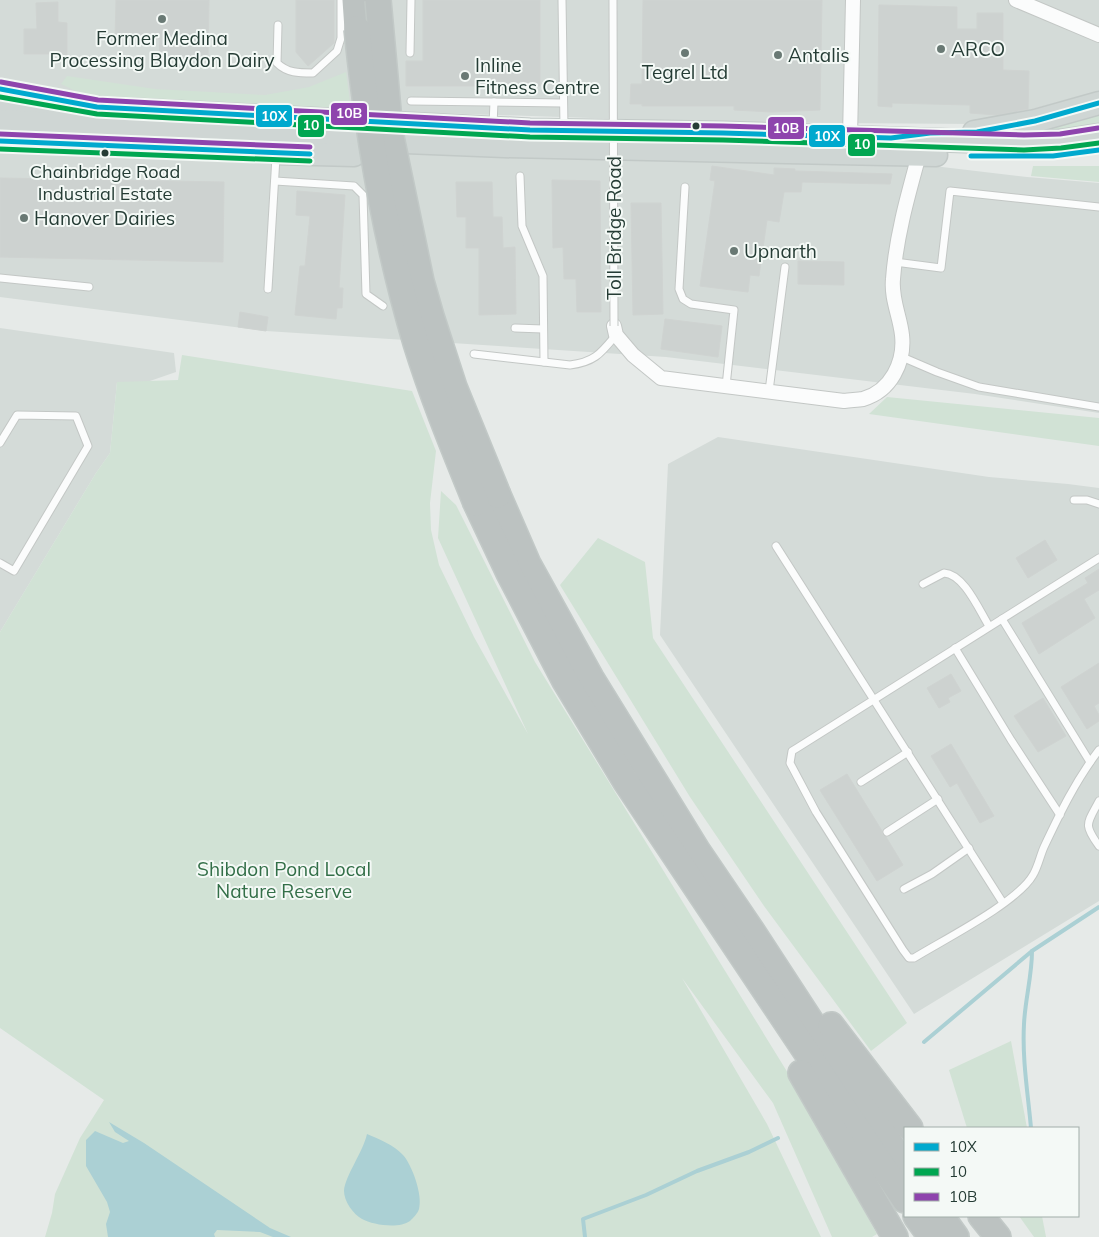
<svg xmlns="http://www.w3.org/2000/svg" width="1099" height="1237" viewBox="0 0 1099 1237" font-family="Mulish,sans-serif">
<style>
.built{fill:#d4dbd8}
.green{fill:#d1e2d5}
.water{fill:#abd0d4}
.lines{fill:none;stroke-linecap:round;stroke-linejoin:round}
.stream{stroke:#abd0d4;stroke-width:4}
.building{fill:#cdd2d0;stroke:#cfd3d1}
.lane-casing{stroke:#c3c7c5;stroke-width:9}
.street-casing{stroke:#c3c7c5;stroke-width:16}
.secondary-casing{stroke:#c2c8c5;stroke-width:22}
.primary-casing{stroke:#c2c9c7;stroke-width:25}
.highway-casing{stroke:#c2c9c7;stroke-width:28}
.lane{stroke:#fbfcfc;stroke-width:7}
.street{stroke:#fbfcfc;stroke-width:14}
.secondary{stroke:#fbfcfc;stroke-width:20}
.primary{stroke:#cfd6d4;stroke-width:22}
.highway{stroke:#bcc2c1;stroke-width:25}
.lane-bridge-casing{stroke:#c3c7c5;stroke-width:9;stroke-linecap:butt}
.highway-bridge-casing{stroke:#c2c9c7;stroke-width:28;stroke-linecap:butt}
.lane-bridge{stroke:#fbfcfc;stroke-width:7}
.highway-bridge{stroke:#bcc2c1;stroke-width:25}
.bus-1-casing{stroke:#f4f9f6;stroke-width:9}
.bus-2-casing{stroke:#f4f9f6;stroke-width:9}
.bus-3-casing{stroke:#f4f9f6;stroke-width:9}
.bus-1{stroke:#00a9ce;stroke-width:5}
.bus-2{stroke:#00a651;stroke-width:5}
.bus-3{stroke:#8e44ad;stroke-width:5}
.poi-dot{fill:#697974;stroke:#f4f9f6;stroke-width:2}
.bus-dot{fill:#253c35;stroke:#f4f9f6;stroke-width:2}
.labels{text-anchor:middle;stroke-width:4;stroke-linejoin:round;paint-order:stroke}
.bus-label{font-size:18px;fill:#253c35;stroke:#f4f9f6}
.poi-label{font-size:19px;fill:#253c35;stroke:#f4f9f6;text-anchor:start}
.street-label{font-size:19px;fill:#253c35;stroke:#f4f9f6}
.park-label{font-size:19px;fill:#336f48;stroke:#f4f9f6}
.line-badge{stroke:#f4f9f6;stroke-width:2}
.badge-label{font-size:14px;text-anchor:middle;font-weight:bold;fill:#fff}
</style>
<rect width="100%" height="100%" fill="#e6eae8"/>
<g class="built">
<path d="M0,0h1099v91l-122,33 -266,-2 -305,-10 -406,-20z"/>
<path d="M0,132l900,30 127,15 72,6v230l-124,-19 -309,-37 -400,-26 -266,-34z"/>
<path d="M0,328l174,25 2,19 -29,10h-30l-7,71 -14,20 -96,159z"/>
<path d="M718,437l271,40 79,7 31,4v413l-185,113 -254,-379 8,-171z"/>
</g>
<g class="green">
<path d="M346,72l5,38 -258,-11 -32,-15 6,-8 88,13 110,6 44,-8z"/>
<path d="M1099,111v16l-74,9z"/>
<path d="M1033,166h66v16l-68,-6z"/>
<path d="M182,355l230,36 24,60 -6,52 1,27 8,35 35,72 54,97 -90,-196 3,-47 15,14 79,157 256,416 86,156 -5,3h-40l-59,-134 -91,-125 85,146 54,113h-776l7,-24 3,-19 25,-56 24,-38 -104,-72v-396l96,-159 14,-20 7,-71 61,-2z"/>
<path d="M887,397l212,21v28l-230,-32z"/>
<path d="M598,538l47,24 8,76 254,385 -36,28 -107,-145 -74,-109 -130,-212z"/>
<path d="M1011,1041l16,87h-60l-18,-58z"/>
<path d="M1019,1216h23l4,21h-12z"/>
</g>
<g class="water">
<path d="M109,1122l35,21 126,85 21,9h-18l-13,-5 -43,-2 -3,4 1,3h-107l-2,-13 4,-12 -3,-10 -21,-36v-26l9,-9 28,12 6,-2 -14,-9z"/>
<path d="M367,1134c12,5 27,11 36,21 9,10 20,40 16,54 -1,4 -6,9 -9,12 -11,8 -37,4 -48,-2 -9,-5 -18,-18 -18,-28 1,-15 19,-39 23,-57z"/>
</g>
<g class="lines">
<g class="stream">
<path d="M924,1042l108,-91 67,-44"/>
<path d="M1031,1128c-3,-34 -9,-69 -7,-104 1,-24 8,-48 8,-73"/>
<path d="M585,1237l-2,-18 63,-24 51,-24 52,-19 29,-14"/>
</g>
</g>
<g class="building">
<path d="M116,0h93l-1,58h-49l1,-19 -45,-1z"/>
<path d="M296,0h38v43l-26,23 -12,-14z"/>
<path d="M423,0h117v86h-134v-25h17z"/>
<path d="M643,0h179l-2,110 -49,2 -37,-2v-4h-92v-2h-12l1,-20h11z"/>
<path d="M58,2v20l9,1v33h-10v-2h-33v-25h13l-1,-26z"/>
<path d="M879,5l78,2v22h20v-16h26v57l26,1 -1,38 -31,6 -27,-2v-8l-78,-2v4l-14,-1z"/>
<path d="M712,166l62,9v-7l21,1v2l97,3 -2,10 -88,-2 -1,10h-17l-5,30 -12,-2 -8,56 -9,-1 -2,17 -48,-6 15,-105 -5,-1z"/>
<path d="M0,178l224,4 -1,80 -223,-5z"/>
<path d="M552,180l48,1 1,131h-24l-1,-33h-12l-1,-32 -10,1z"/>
<path d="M456,182h36l1,35h9l1,31 12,-1 1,67 -37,1v-67h-13v-31h-9z"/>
<path d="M297,191l48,4 -6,93h4l-1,20h-5l-1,11 -41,-4 5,-49h5l5,-50 -14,-1z"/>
<path d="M631,203h30l2,111 -30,1z"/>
<path d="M798,261l46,1v23l-46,-1z"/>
<path d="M240,312l28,5 -2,14 -28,-4z"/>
<path d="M665,319l57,7 -4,31 -57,-8z"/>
<path d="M1045,540l12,20 -29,18 -12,-20z"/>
<path d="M1099,569v21l-15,9 11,19 -56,36 -17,-31 66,-40 -3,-5z"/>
<path d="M1099,663v40l-5,3 5,9v6l-12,8 -26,-42z"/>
<path d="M951,674l10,17 -13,7 2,4 -11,6 -12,-20z"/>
<path d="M1043,698l23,38 -28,16 -24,-36z"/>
<path d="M951,744l43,72 -14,7 -23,-40 -7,4 -19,-31z"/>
<path d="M847,774l35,57v3l4,3 17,28 -26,16 -57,-91z"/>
</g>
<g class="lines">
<g class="lane-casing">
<g id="lane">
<path d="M562,0l2,127"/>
<path d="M278,25l-1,38c10,10 22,10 36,10l24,-22 4,-13v-38"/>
<path d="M410,53l1,-53"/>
<path d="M411,101l152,2"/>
<path d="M493,125l1,-23"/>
<path d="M520,176l2,50 21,50 1,86"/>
<path d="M275,181l79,5 9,9 3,99 17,12"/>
<path d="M685,187l-6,102 4,10 8,5 43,6 -8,76"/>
<path d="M895,262l46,6 9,-77 149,16"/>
<path d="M0,278l89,9"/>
<path d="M268,289l8,-132"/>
<path d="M515,328l28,1"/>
<path d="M474,354l96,11c25,-3 31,-12 46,-30"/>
<path d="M902,357l35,15 42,15 120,20"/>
<path d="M769,391l16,-124"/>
<path d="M0,443l17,-28 59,1 12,30 -74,125 -14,-8"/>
<path d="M1074,500h13l12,4"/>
<path d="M776,546l227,357"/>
<path d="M1099,558l-302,190 -5,3 -2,12 26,49 87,138 6,8h5c29,-18 103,-55 119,-83 5,-8 7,-19 11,-28 16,-34 32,-67 55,-97"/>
<path d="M923,584l21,-11c20,1 35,37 45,53"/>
<path d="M1002,619l88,143"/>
<path d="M955,648l56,92 49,75"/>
<path d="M861,782l47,-30"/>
<path d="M1099,801c-12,23 -16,23 0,45"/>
<path d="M887,832l51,-33"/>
<path d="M904,889l28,-15 37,-26"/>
</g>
</g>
<g class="street-casing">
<g id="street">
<path d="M1016,0l83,35"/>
<path d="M850,137l3,-137"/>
<path d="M614,326l2,9 17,20 28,23 183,23c7,-1 13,-1 19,-2 28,-8 42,-37 39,-64 -2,-19 -11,-36 -9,-56 3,-42 15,-84 26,-124"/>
</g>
</g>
<g class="secondary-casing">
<path id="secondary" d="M0,141l276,12"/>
</g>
<g class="primary-casing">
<g id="primary">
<path d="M0,103l530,27 193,3 301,10 37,-2 38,-6"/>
<path d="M0,121l332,18 172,7 432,9"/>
<path d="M974,132l61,-11 64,-18"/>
<path d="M276,153l78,2"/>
</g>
</g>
<g class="highway-casing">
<g id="highway">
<path d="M355,0l2,29"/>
<path d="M498,495l30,69 63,114 106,172 55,81 153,235"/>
<path d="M476,503l33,70 56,108 61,101 279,418"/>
<path d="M831,1025l79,103"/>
<path d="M801,1073l94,164"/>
<path d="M916,1216l15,21"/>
<path d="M941,1216l15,21"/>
<path d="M981,1216l17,21"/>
</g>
</g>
<use href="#lane" class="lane"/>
<use href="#street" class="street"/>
<use href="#secondary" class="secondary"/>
<use href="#primary" class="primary"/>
<use href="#highway" class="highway"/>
<g class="lane-bridge-casing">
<path id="lane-bridge" d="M613,0l1,326"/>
</g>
<g class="highway-bridge-casing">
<g id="highway-bridge">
<path d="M378,0l12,132 31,149 10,35 23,71 44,108"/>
<path d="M357,29c11,108 28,210 59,314 17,55 39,108 60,160"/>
</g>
</g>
<use href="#lane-bridge" class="lane-bridge"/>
<use href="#highway-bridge" class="highway-bridge"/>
<g class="bus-1-casing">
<g id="bus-1">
<path d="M0,89l97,18 433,23 193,3 168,5 39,-5 47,-1 58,-11 64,-18"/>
<path d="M0,141l310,13"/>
<path d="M971,156h82l46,-6"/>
</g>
</g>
<g class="bus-2-casing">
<g id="bus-2">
<path d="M0,97l97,17 242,13 191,10 193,3 301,10 37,-2 38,-5"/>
<path d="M0,149l310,12"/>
</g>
</g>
<g class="bus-3-casing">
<g id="bus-3">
<path d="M1,82l97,18 241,13 191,10 193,3 301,9 36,-1 38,-6"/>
<path d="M0,134l310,13"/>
</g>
</g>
<use href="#bus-1" class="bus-1"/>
<use href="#bus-2" class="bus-2"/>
<use href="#bus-3" class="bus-3"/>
</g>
<g class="poi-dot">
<circle cx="162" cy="19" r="5"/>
<circle cx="941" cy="49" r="5"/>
<circle cx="685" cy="53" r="5"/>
<circle cx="778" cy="55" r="5"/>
<circle cx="465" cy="76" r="5"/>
<circle cx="24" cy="218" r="5"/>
<circle cx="734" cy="251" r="5"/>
</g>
<g class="bus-dot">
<circle cx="696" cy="126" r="4.5"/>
<circle cx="105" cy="153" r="4.5"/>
</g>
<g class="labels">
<g class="bus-label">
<text x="105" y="178">Chainbridge Road<tspan x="105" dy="22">Industrial Estate</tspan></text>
</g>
<g class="poi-label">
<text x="162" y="45" text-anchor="middle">Former Medina<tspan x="162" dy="22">Processing Blaydon Dairy</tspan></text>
<text x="951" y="56">ARCO</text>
<text x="788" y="62">Antalis</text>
<text x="475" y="72">Inline<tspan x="475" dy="22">Fitness Centre</tspan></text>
<text x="685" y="79" text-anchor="middle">Tegrel Ltd</text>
<text x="34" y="225">Hanover Dairies</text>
<text x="744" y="258">Upnarth</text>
</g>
<g class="street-label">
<text transform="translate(614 228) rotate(-90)" y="7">Toll Bridge Road</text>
</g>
<g class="park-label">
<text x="284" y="876">Shibdon Pond Local<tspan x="284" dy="22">Nature Reserve</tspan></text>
</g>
</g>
<g class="line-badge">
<rect x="330" y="102" width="38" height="24" rx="5" fill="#8e44ad"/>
<rect x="255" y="104" width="38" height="24" rx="5" fill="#00a9ce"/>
<rect x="297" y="114" width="28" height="24" rx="5" fill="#00a651"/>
<rect x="767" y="116" width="38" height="24" rx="5" fill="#8e44ad"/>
<rect x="808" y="124" width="38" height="24" rx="5" fill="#00a9ce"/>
<rect x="847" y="133" width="29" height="24" rx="5" fill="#00a651"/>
</g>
<g class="badge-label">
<text x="349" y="118">10B</text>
<text x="274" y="121">10X</text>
<text x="311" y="130">10</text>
<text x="786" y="133">10B</text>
<text x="827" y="141">10X</text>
<text x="862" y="149">10</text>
</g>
<rect x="904" y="1127" width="175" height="90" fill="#f4f9f6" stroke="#a1ada9"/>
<rect x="914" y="1143" width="25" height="8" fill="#00a9ce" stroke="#a1ada9"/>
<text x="949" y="1152" font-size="15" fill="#253c35">10X</text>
<rect x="914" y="1168" width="25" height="8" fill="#00a651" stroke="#a1ada9"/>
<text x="949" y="1177" font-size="15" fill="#253c35">10</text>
<rect x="914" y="1193" width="25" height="8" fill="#8e44ad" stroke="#a1ada9"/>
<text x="949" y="1202" font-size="15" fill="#253c35">10B</text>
</svg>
